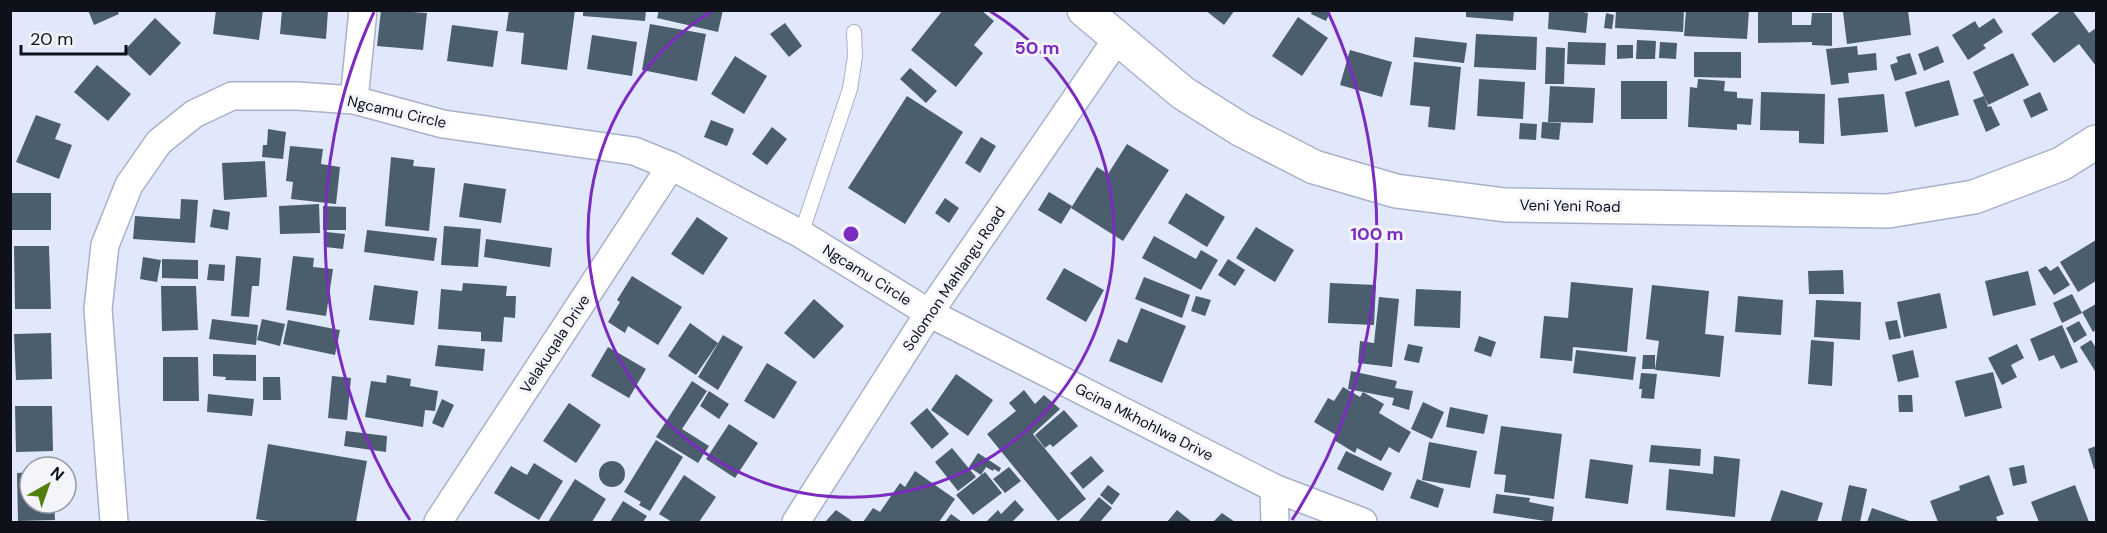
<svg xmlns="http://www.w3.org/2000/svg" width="2107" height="533" viewBox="0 0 2107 533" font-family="'DM Sans',sans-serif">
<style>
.building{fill:#4b5e6e}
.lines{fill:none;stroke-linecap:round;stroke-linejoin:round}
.lane-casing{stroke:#a8b1c8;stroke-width:16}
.street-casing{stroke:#a8b1c8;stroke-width:30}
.secondary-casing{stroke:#a8b1c8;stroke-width:36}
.lane{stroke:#fff;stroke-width:14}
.street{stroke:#fff;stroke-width:27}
.secondary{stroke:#fff;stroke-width:33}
.ring{fill:none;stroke:#7b2cbf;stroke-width:3}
.labels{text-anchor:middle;stroke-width:6;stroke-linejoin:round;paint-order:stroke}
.street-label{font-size:15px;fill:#0e1119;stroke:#f4f5fa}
.centre{fill:#7b2cbf;stroke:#f4f5fa;stroke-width:3}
.ring-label{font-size:18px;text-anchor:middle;font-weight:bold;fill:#7b2cbf;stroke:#f4f5fa;stroke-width:6;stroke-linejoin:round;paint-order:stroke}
</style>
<rect width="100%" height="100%" fill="#e1e8fc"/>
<g class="building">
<path d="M88,10h29l2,4 -25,11z"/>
<path d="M216,10h47l-4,30 -46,-6z"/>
<path d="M282,10h46l-2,29 -46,-5z"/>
<path d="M381,10l46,3 -4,37 -46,-4z"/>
<path d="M509,10h66l-8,60 -46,-6 3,-31 -18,-2z"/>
<path d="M583,10h63l-1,11 -62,-5z"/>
<path d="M659,10h64l-5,22 -61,-14z"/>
<path d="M943,10h38l13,11 -20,24 9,8 -27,34 -45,-37z"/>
<path d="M1205,10h30l-11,15z"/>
<path d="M1312,10h19l-5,11 -15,-7z"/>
<path d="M1466,10h48l-1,11 -47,-4z"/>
<path d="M1549,10h24l15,3 -2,20 -38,-4z"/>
<path d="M1616,10h68l-1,22 -68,-4z"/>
<path d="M1686,10h63l-2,29 -63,-3z"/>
<path d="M1758,10h34v15h19l1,-12h20v33l-20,-1v-3l-54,1z"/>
<path d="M1854,10h54l3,25 -64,9 -4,-32z"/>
<path d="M2062,10h10l17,23 7,-5v38l-17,-22 -25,19 -23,-29z"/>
<path d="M1606,13l8,2 -2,14 -8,-1z"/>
<path d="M1298,17l30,21 -26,38 -30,-20z"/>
<path d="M155,18l26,25 -31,33 -26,-25z"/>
<path d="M1994,18l9,14 -20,13 3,3 -18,12 -16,-25 23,-14 4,7z"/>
<path d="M785,23l17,23 -13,11 -19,-23z"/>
<path d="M650,24l56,10 -9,47 -55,-11z"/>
<path d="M452,25l46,6 -5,36 -46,-6z"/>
<path d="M1476,34l61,3 -1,33 -62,-3z"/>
<path d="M592,35l45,7 -5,34 -45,-7z"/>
<path d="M1415,37l52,6 -3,20 -51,-6z"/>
<path d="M1637,40l19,1 -1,18h-19z"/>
<path d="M1568,42l38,1 -1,22 -38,-1z"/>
<path d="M1660,42l17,1 -1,16 -17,-1z"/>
<path d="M1617,45h16v13l-16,1z"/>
<path d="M1857,46l1,9 18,-2 1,17 -29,3 1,10 -18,2 -5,-36z"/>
<path d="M1938,46l6,16 -20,9 -6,-17z"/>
<path d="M1546,47l19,1 -1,36h-19z"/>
<path d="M1350,50l42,12 -10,35 -42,-12z"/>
<path d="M1694,52h47v26l-47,-1z"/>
<path d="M1910,53l7,21 -22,7 -5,-16 8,-3 -2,-5z"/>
<path d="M2013,53l16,32 -41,20 -15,-33z"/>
<path d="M735,56l32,20 -23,38 -33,-20z"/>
<path d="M1414,62l47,5 -6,63 -27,-3 2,-20 -20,-2z"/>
<path d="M97,65l34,29 -23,27 -34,-29z"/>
<path d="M910,68l27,23 -11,12 -26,-24z"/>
<path d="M1479,79l46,3 -2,37 -46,-3z"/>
<path d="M1698,79l27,2 -1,10 13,1v6l16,1 -2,26 -14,-1v6l-49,-3 2,-40 7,1z"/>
<path d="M1949,80l10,35 -44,12 -10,-35z"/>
<rect x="1621" y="81" width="46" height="38"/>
<path d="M1550,86l45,2 -2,35 -45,-1z"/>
<path d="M1761,92l64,2 -1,50 -25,-1v-12l-39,-1z"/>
<path d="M2040,92l8,18 -17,8 -8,-18z"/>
<path d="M1884,94l4,38 -47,4 -3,-38z"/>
<path d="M907,96l56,36 -58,92 -57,-36z"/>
<path d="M1984,96l4,11 3,-1 9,19 -14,7 -13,-32z"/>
<path d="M36,115l25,9 -6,15 17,6 -13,34 -43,-17z"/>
<path d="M711,120l23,9 -7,17 -23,-9z"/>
<path d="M1542,122l19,1 -2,17 -18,-2z"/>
<path d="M1520,123l17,1 -1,16 -17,-1z"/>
<path d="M772,127l15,12 -20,26 -15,-11z"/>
<path d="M268,129l18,3 -3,27 -21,-2 1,-12h4z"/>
<path d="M981,137l15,9 -16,27 -15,-10z"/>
<path d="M1127,144l42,26 -46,71 -52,-33 26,-41 11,7z"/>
<path d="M290,146l33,3 -2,15 19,3 -4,37 -45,-5 2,-17 -7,-1z"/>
<path d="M391,157l23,3 -1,6 22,2 -6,63 -44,-5z"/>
<path d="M265,161l2,36 -43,3 -2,-37z"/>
<path d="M464,183l42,6 -5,34 -42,-6z"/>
<path d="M1049,192l23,14 -11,18 -23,-14z"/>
<rect x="10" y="193" width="41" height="37"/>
<path d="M1186,193l39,24 -18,30 -39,-24z"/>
<path d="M945,198l14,10 -10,15 -14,-10z"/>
<path d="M181,199l17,1 -3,43 -62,-4 2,-23 45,3z"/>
<path d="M319,204l1,29 -40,1 -1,-28z"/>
<path d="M323,206l23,1v23h-23z"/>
<path d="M213,209l17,3 -2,18 -18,-3z"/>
<path d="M697,217l31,21 -25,37 -32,-21z"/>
<path d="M444,226l37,3 -3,38 -37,-2z"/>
<path d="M1256,227l38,23 -19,32 -39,-24z"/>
<path d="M367,230l70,8 -3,23 -70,-9z"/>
<path d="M326,232l19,2 -2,15 -18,-2z"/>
<path d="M1154,236l42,23 5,-9 17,10 -17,30 -59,-32z"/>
<path d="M486,239l66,9 -2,19 -66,-10z"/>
<path d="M2096,240v41l-18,11 -18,-30z"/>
<path d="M14,246h35l2,63h-36z"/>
<path d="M236,256l25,2 -2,28h-7l-3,31 -18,-1z"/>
<path d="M293,256l21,2 -1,9 20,2 -7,47 -40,-6z"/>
<path d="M143,257l18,3 -4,22 -17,-3z"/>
<path d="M162,259l36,1v19l-36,-1z"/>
<path d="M1228,259l17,11 -10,16 -17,-11z"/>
<path d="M209,264l16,1 -1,16 -17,-1z"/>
<path d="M2046,266l4,5 8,-5 12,19 -16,10 -16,-25z"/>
<path d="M1064,268l40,22 -18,32 -40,-23z"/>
<path d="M1843,270l1,24h-35l-1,-23z"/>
<path d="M2028,271l8,34 -43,11 -8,-35z"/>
<path d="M632,276l50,31 -24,38 -30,-19 -3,7 -17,-11 12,-20 -3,-2z"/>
<path d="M1144,277l46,18 -8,23 -47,-19z"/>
<path d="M1571,282l62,6 -6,64 -54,-5 -1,14 -32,-3 4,-42 24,2z"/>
<path d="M463,283l44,3 -1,10h10l-1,22 -11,-1 -2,25 -21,-1v-9l-43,-3 3,-40 21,2z"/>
<path d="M1330,283l46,2 -2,40 -46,-2z"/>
<path d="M374,285l44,6 -4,34 -45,-5z"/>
<path d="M1652,285l57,6 -4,43 19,2 -4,41 -65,-7 4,-29 -13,-2z"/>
<path d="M161,286h35l2,44 -36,1z"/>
<path d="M1416,289l45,2 -1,37 -46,-2z"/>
<path d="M1940,293l7,35 -43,9 -7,-35z"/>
<path d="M2072,294l10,19 -20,10 -9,-20z"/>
<path d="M1196,296l15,4 -6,16 -14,-5z"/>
<path d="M1738,296l45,4 -2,35 -46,-3z"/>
<path d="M1379,297l20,2 -7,68 -34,-4 2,-22 14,2z"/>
<path d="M814,299l30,27 -30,33 -30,-26z"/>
<path d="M1816,300l45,2 -1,38 -46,-3z"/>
<path d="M2096,304v26l-3,2 -11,-20z"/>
<path d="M1141,308l45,18 -24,57 -53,-22 9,-22 9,4z"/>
<path d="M212,319l46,6 -2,20 -47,-6z"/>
<path d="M262,319l23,5 -5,22 -23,-6z"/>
<path d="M288,320l52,10 -5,25 -52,-11z"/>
<path d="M1897,320l4,18 -12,2 -4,-18z"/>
<path d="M2079,321l8,14 -13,8 -8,-15z"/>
<path d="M690,323l28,20 -22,32 -28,-19z"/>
<path d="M2062,325l16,37 -17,7 -7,-14 -15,6 -9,-22z"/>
<path d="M51,333l1,46 -36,1 -2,-46z"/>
<path d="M723,335l20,12 -25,43 -20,-13z"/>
<path d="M1479,336l17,6 -5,15 -17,-6z"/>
<path d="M1811,340l23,2 -2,44 -24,-2z"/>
<path d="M2091,340l5,8 -1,23 -15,-24z"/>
<path d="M1408,344l15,3 -4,16 -15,-3z"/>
<path d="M2017,344l7,14 -13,7 6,12 -15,8 -14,-27z"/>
<path d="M438,345l47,4 -2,22 -48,-5z"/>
<path d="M608,347l38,22 -17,29 -38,-22z"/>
<path d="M1576,350l60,7 -3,23 -60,-7z"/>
<path d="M1913,350l6,27 -21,5 -6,-27z"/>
<path d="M213,354l43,1v26l-31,-1 1,-3 -13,-1z"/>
<path d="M1643,355h12v14h-13z"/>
<path d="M163,357h35l1,44h-36z"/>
<path d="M767,363l30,19 -23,37 -30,-18z"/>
<path d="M1351,371l46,10 -2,7 18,3 -4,19 -17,-5 2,-7 -46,-9z"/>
<path d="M1993,372l9,36 -37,9 -10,-36z"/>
<path d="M1641,373l16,1 -3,25 -13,-1 1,-9h-3z"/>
<path d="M956,374l37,26 -25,36 -37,-26z"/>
<path d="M387,375l24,4 -1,7 28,5 -3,20 -10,-1 -2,17 -58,-10 6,-36 15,2z"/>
<path d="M332,376l19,2 -4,42 -19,-2z"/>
<path d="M263,377h17l1,23h-18z"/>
<path d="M692,381l15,10 -25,38 27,17 -11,17 -42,-26z"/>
<path d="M1343,387l17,10 3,-5 21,12 -5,9 32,19 -12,21 -10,-6 -8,14 -24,-13 -2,5 -21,-13 2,-5 -22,-13 14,-24 6,3z"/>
<path d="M1024,390l11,14 9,-9 16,14 -27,25 53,65 -28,22 -71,-87 29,-23 -7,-8z"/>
<path d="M709,391l20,13 -10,15 -19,-13z"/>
<path d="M208,394l46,5 -2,17 -45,-4z"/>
<path d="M1898,395h14l1,17h-14z"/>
<path d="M442,399l12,6 -11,23 -11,-5z"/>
<path d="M1423,402l21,10 -12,27 -21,-10z"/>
<path d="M569,403l32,22 -25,38 -33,-22z"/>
<path d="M15,406h37l1,45 -37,1z"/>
<path d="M1450,407l38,8 -4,19 -38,-7z"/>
<path d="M927,408l22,26 -17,15 -22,-26z"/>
<path d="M1064,410l14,16 -25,21 -3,-3 -5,4 -10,-13z"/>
<path d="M729,424l29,19 -23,35 -29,-19z"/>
<path d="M1501,426l61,8 -8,65 -50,-7 2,-17 -12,-1z"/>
<path d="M346,431l41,5 -1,16 -42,-6z"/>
<path d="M656,440l27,17 -33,54 -11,-6 2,-3 -17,-10z"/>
<path d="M1429,442l48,9 -7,37 -48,-8z"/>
<path d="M268,444l99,17 -11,61h-81l-19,-3z"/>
<path d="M1651,445l50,4 -1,17 -51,-4z"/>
<path d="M2096,446v22l-2,1 -6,-20z"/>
<path d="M952,448l24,29 -18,14 -23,-29z"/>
<path d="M1346,451l46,22 -9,18 -46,-22z"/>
<path d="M978,453l23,15 -2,4 -5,-3 -1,2 -7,-4 -5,8 -12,-8z"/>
<path d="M1091,456l13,15 -21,18 -13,-16z"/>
<path d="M1714,456l26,3 -5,58 -69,-7 3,-41 44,5z"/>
<path d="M1590,459l43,6 -5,39 -43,-6z"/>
<circle cx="612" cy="474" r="13"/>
<path d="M534,463l29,18 -24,39 -45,-27 17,-27 16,9z"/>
<path d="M2024,465l3,18 -14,3 -4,-18z"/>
<path d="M1009,467l12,14 -16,12 -12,-14z"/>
<path d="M915,471l40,28 -16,23h-76l10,-14 7,4 20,-29 5,4z"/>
<path d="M30,472v31h24l1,17 -37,1 -1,-48z"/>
<path d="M985,472l17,21 -29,22 -17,-20z"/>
<path d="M684,475l32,22 -17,25h-27l-13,-8z"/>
<path d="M1989,475l15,39 -8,3 2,5h-60l-8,-21 30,-11 -1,-4z"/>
<path d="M575,479l31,20 -14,23h-44z"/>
<path d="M1417,479l27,10 -6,19 -28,-10z"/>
<path d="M1108,485l12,9 -8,11 -12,-10z"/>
<path d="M1849,485l18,4 -7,33h-19z"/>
<path d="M2075,485l14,37h-50l-8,-20z"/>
<path d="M1781,490l42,13 -6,19h-47z"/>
<path d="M1496,494l34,4 -1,4 25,5 -2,15 -59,-9z"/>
<path d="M1099,497l13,11 -12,14h-22z"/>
<path d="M1015,500l9,10 -12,12 -25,-1 11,-11 3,4z"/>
<path d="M623,501l24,15 -4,6h-33z"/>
<path d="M1872,508l40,14h-45z"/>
<path d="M836,510l16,11 -1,1h-26z"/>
<path d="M1177,510l15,12h-25z"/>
<path d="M1222,513l13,9h-22z"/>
<path d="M951,514l11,8h-17z"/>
</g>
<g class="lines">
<g class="lane-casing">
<path id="lane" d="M801,234l49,-145 5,-33 -1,-24"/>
</g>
<g class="street-casing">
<g id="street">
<path d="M354,100l9,-90"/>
<path d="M1274,488l1,34"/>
<path d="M114,522l-16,-213 7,-64 24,-60 30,-43 35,-28 38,-18h65l57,4 89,24 191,27 37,15 130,68 128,79 345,175 89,34"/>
<path d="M438,522l233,-356"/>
<path d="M796,522l133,-209 188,-274"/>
</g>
</g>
<g class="secondary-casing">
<path id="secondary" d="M1084,10l99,83 57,36 74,38 82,24 109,14 383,6 86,-14 87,-33 35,-22"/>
</g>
<use href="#lane" class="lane"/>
<use href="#street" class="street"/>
<use href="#secondary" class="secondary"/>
</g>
<g class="ring">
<path d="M990 11A263 263 0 1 1 712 11"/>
<path d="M410 520A526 526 0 0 1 374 12M1328 12A526 526 0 0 1 1292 520"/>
</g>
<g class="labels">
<g class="street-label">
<text transform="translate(397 112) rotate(13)" y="5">Ngcamu Circle</text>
<text transform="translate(1570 206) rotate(1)" y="5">Veni Yeni Road</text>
<text transform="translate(867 275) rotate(32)" y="5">Ngcamu Circle</text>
<text transform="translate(954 279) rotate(-56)" y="5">Solomon Mahlangu Road</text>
<text transform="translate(555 344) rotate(-57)" y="5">Velakuqala Drive</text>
<text transform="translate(1144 422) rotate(27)" y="5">Gcina Mkhohlwa Drive</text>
</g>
</g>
<circle cx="851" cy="234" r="9" class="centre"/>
<g class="ring-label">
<text x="1037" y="54">50 m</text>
<text x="1377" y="240">100 m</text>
</g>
<rect width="2107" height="533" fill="none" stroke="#0e1119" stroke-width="24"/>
<g transform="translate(48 485) rotate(40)"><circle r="28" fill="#f4f5fa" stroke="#989aa0" stroke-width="1.5"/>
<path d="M0-4.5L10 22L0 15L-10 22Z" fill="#51800c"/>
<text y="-9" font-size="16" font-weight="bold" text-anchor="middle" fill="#0e1119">N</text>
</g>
<path d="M21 45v9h105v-9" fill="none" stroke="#0e1119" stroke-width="3"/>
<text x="30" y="45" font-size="18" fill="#0e1119" stroke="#f4f5fa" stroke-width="4.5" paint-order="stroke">20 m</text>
</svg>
